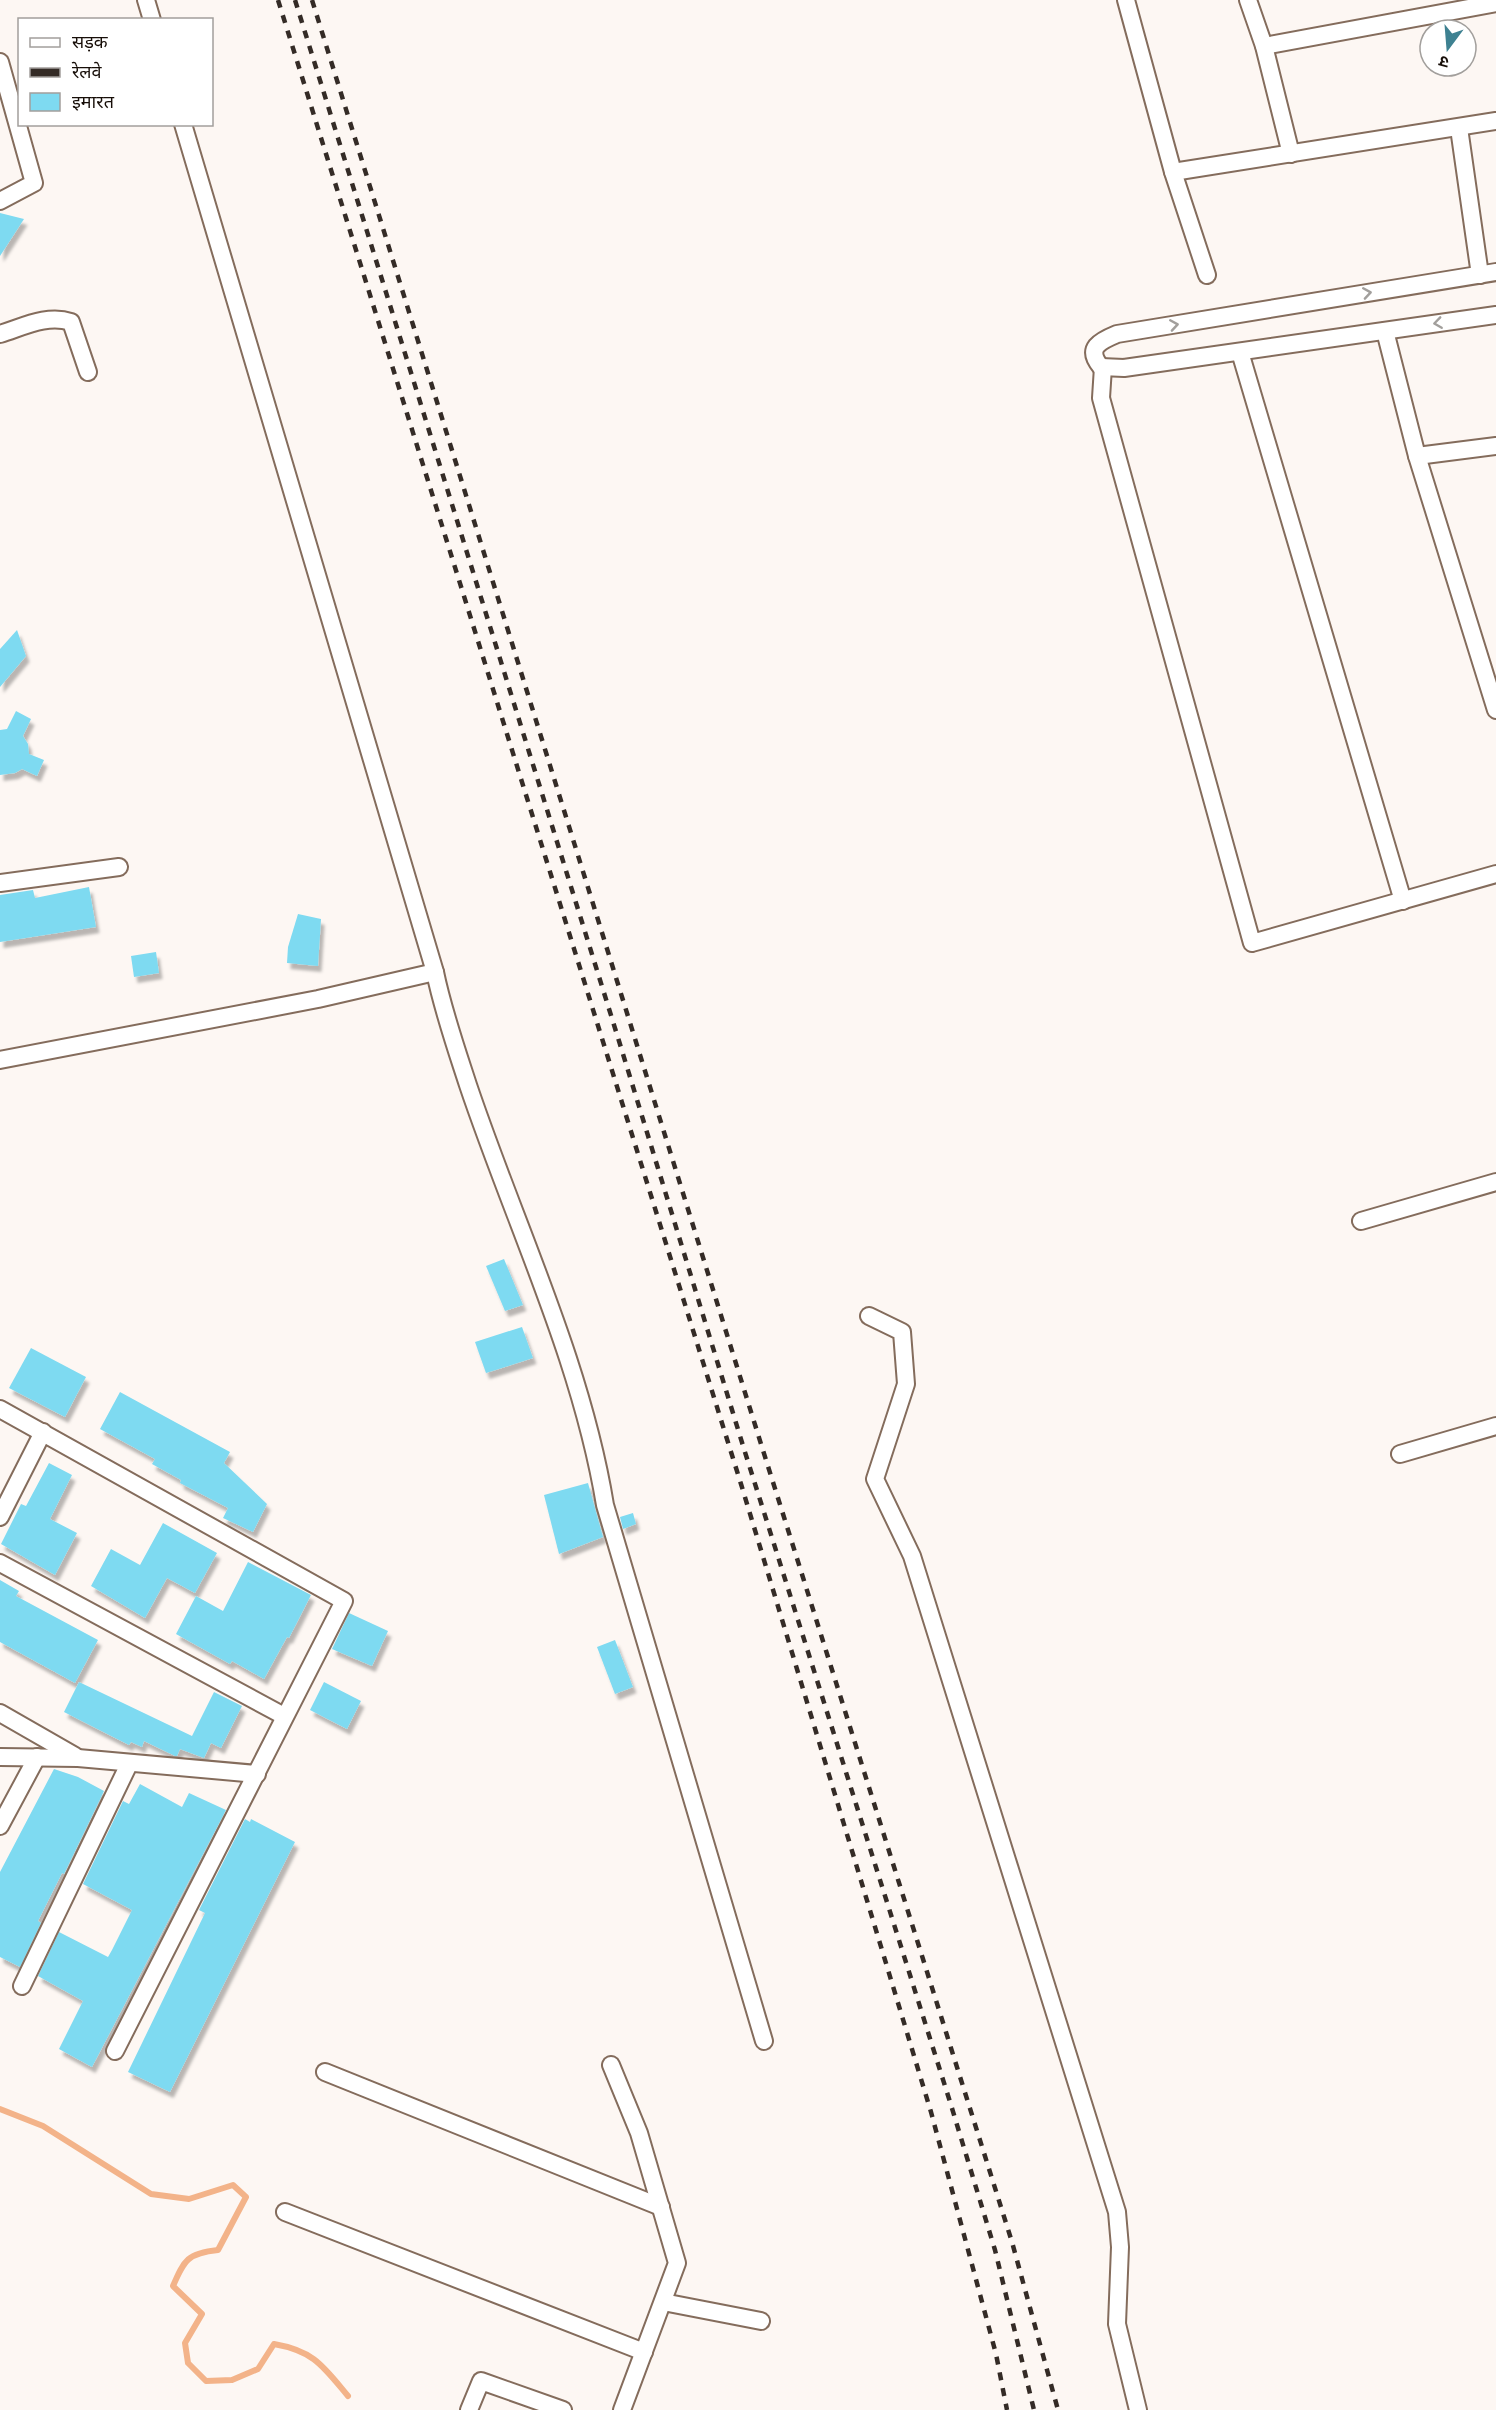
<svg xmlns="http://www.w3.org/2000/svg" width="1496" height="2410" viewBox="0 0 1496 2410" font-family="Helvetica,'Noto Sans Devanagari',sans-serif">
<style>
.lines{fill:none;stroke-linecap:round;stroke-linejoin:round}
.stream{stroke:#f3b389;stroke-width:6}
.building{fill:#7edaf1;filter:url(#shadow)}
.street-casing{stroke:#846c5c;stroke-width:20}
.street{stroke:#fff;stroke-width:16}
.rail{stroke:#342b26;stroke-width:4.5;stroke-dasharray:8 8;stroke-linecap:butt}
.oneway{stroke:#a29f9c}
</style>
<defs>
<filter id="shadow"><feDropShadow dx="3.5" dy="6" stdDeviation="1.5" flood-color="#0004"/></filter>
</defs>
<rect width="100%" height="100%" fill="#fdf7f3"/>
<g class="lines">
<path class="stream" d="M0,2109l43,17 108,68 38,5 44,-14 13,12 -28,53c-30,3 -34,10 -45,36l29,28 -17,29 3,20 18,18 26,-1 26,-11 16,-25c40,7 49,22 74,52"/>
</g>
<g class="building">
<path d="M0,213l24,6 -24,37z"/>
<path d="M17,630l9,26 -26,31v-38z"/>
<path d="M16,711l15,8 -8,17 5,8 1,10 15,6 -7,16 -15,-7 -7,4 -15,2v-45l7,-1z"/>
<path d="M89,887l7,40 -96,15v-47l33,-5 2,8z"/>
<path d="M298,914l23,5 -3,47 -31,-3 1,-16z"/>
<path d="M156,952l3,21 -25,4 -3,-21z"/>
<path d="M504,1259l19,46 -18,6 -19,-45z"/>
<path d="M522,1327l11,31 -47,15 -11,-31z"/>
<path d="M31,1348l55,29 -21,40 -56,-29z"/>
<path d="M120,1392l110,60 -6,11 43,41 -14,28 -30,-14 5,-10 -48,-25 1,-3 -29,-16 3,-5 -55,-30z"/>
<path d="M49,1463l23,12 -22,44 27,14 -22,42 -54,-31 20,-40 5,2z"/>
<path d="M588,1483l15,54 -44,17 -15,-59z"/>
<path d="M633,1513l3,11 -13,5 -3,-12z"/>
<path d="M163,1523l54,30 -22,40 -28,-15 -22,40 -54,-32 20,-37 29,16z"/>
<path d="M248,1562l63,33 -22,43 -2,-1 -23,42 -32,-18 -2,3 -54,-30 20,-38 27,15z"/>
<path d="M0,1580l19,11 -3,5 82,44 -23,43 -75,-41z"/>
<path d="M349,1613l39,18 -16,35 -40,-17z"/>
<path d="M615,1640l18,47 -18,7 -18,-47z"/>
<path d="M79,1682l113,54 22,-44 28,14 -21,42 -10,-5 -7,15 -24,-9 -3,7h-2l-31,-15 -2,6 -11,-5 -2,3 -65,-33z"/>
<path d="M324,1682l37,19 -14,28 -37,-19z"/>
<path d="M54,1769l24,8 26,14 -40,83 -2,-1 -24,48 3,2 -21,44 -20,-10v-85z"/>
<path d="M140,1784l42,23 7,-14 37,17 -134,257 -33,-18 24,-48 -45,-25 21,-44 49,25 4,-7 20,-40 -49,-26 40,-83 6,3z"/>
<path d="M245,1819l5,3 1,-3 44,23 -125,250 -42,-20 77,-159 -6,-3z"/>
</g>
<g class="lines">
<g class="street-casing">
<g id="street">
<path d="M146,0l6,20"/>
<path d="M1126,0l47,172 34,103"/>
<path d="M1248,0l16,46 27,108"/>
<path d="M1264,46l232,-43"/>
<path d="M0,62l34,121 -34,18"/>
<path d="M183,124l252,848c8,39 21,76 33,113 47,140 113,274 137,420l159,536"/>
<path d="M1459,128l21,147"/>
<path d="M1173,172l323,-51"/>
<path d="M1496,272l-379,62c-17,7 -32,14 -16,33l23,1 372,-53"/>
<path d="M1385,331l32,125 79,254"/>
<path d="M0,334c23,-7 47,-20 71,-12l17,50"/>
<path d="M1240,352l163,549"/>
<path d="M1103,367l-2,31 151,545 244,-69"/>
<path d="M1417,456l79,-10"/>
<path d="M0,883l119,-16"/>
<path d="M0,1060l318,-61 117,-27"/>
<path d="M1361,1221l135,-39"/>
<path d="M869,1316l33,16 4,52 -31,95 37,77 205,656 3,35 -3,77 21,86"/>
<path d="M0,1409l344,192 -229,450"/>
<path d="M1400,1454l96,-28"/>
<path d="M0,1517l43,-85"/>
<path d="M0,1563l284,153"/>
<path d="M0,1713l75,43"/>
<path d="M0,1757l78,1 179,16"/>
<path d="M0,1826l37,-69"/>
<path d="M22,1986l107,-222"/>
<path d="M611,2065l28,68 38,130 -55,147"/>
<path d="M325,2072l336,135"/>
<path d="M285,2212l359,140"/>
<path d="M663,2302l98,19"/>
<path d="M469,2410l12,-29 82,29"/>
</g>
</g>
<use href="#street" class="street"/>
<g class="rail">
<path d="M278,0l463,1484 190,628 65,242 11,56"/>
<path d="M295,0l324,1041 125,408 207,656 44,145 39,160"/>
<path d="M312,0l449,1444 251,798 46,168"/>
</g>
</g>
<defs><path id="oneway-chevron" d="M-2-3.5L2.5 0L-2 3.5" fill="none" stroke-width="1.6" stroke-linecap="round" stroke-linejoin="round" transform="scale(1.5)"/></defs>
<g class="oneway">
<use href="#oneway-chevron" transform="translate(1367 293) rotate(-9)"/>
<use href="#oneway-chevron" transform="translate(1438 323) rotate(172)"/>
<use href="#oneway-chevron" transform="translate(1174 325) rotate(-9)"/>
</g>
<rect x="18" y="18" width="195" height="108" fill="#ffffff" stroke="#a29f9c" stroke-width="1.5"/>
<rect x="30" y="38" width="30" height="9" fill="#ffffff" stroke="#a29f9c" stroke-width="1.5"/>
<text x="72" y="48" font-size="18" fill="#170e08">सड़क</text>
<rect x="30" y="68" width="30" height="9" fill="#342b26" stroke="#a29f9c" stroke-width="1.5"/>
<text x="72" y="78" font-size="18" fill="#170e08">रेलवे</text>
<rect x="30" y="93" width="30" height="18" fill="#7edaf1" stroke="#a29f9c" stroke-width="1.5"/>
<text x="72" y="108" font-size="18" fill="#170e08">इमारत</text>
<g transform="translate(1448 48) rotate(196)"><circle r="28" fill="#ffffff" stroke="#a29f9c" stroke-width="1.5"/>
<path d="M0-4.5L10 22L0 15L-10 22Z" fill="#3e8191"/>
<text y="-9" font-size="16" font-weight="bold" text-anchor="middle" fill="#170e08">उ</text>
</g>
</svg>
